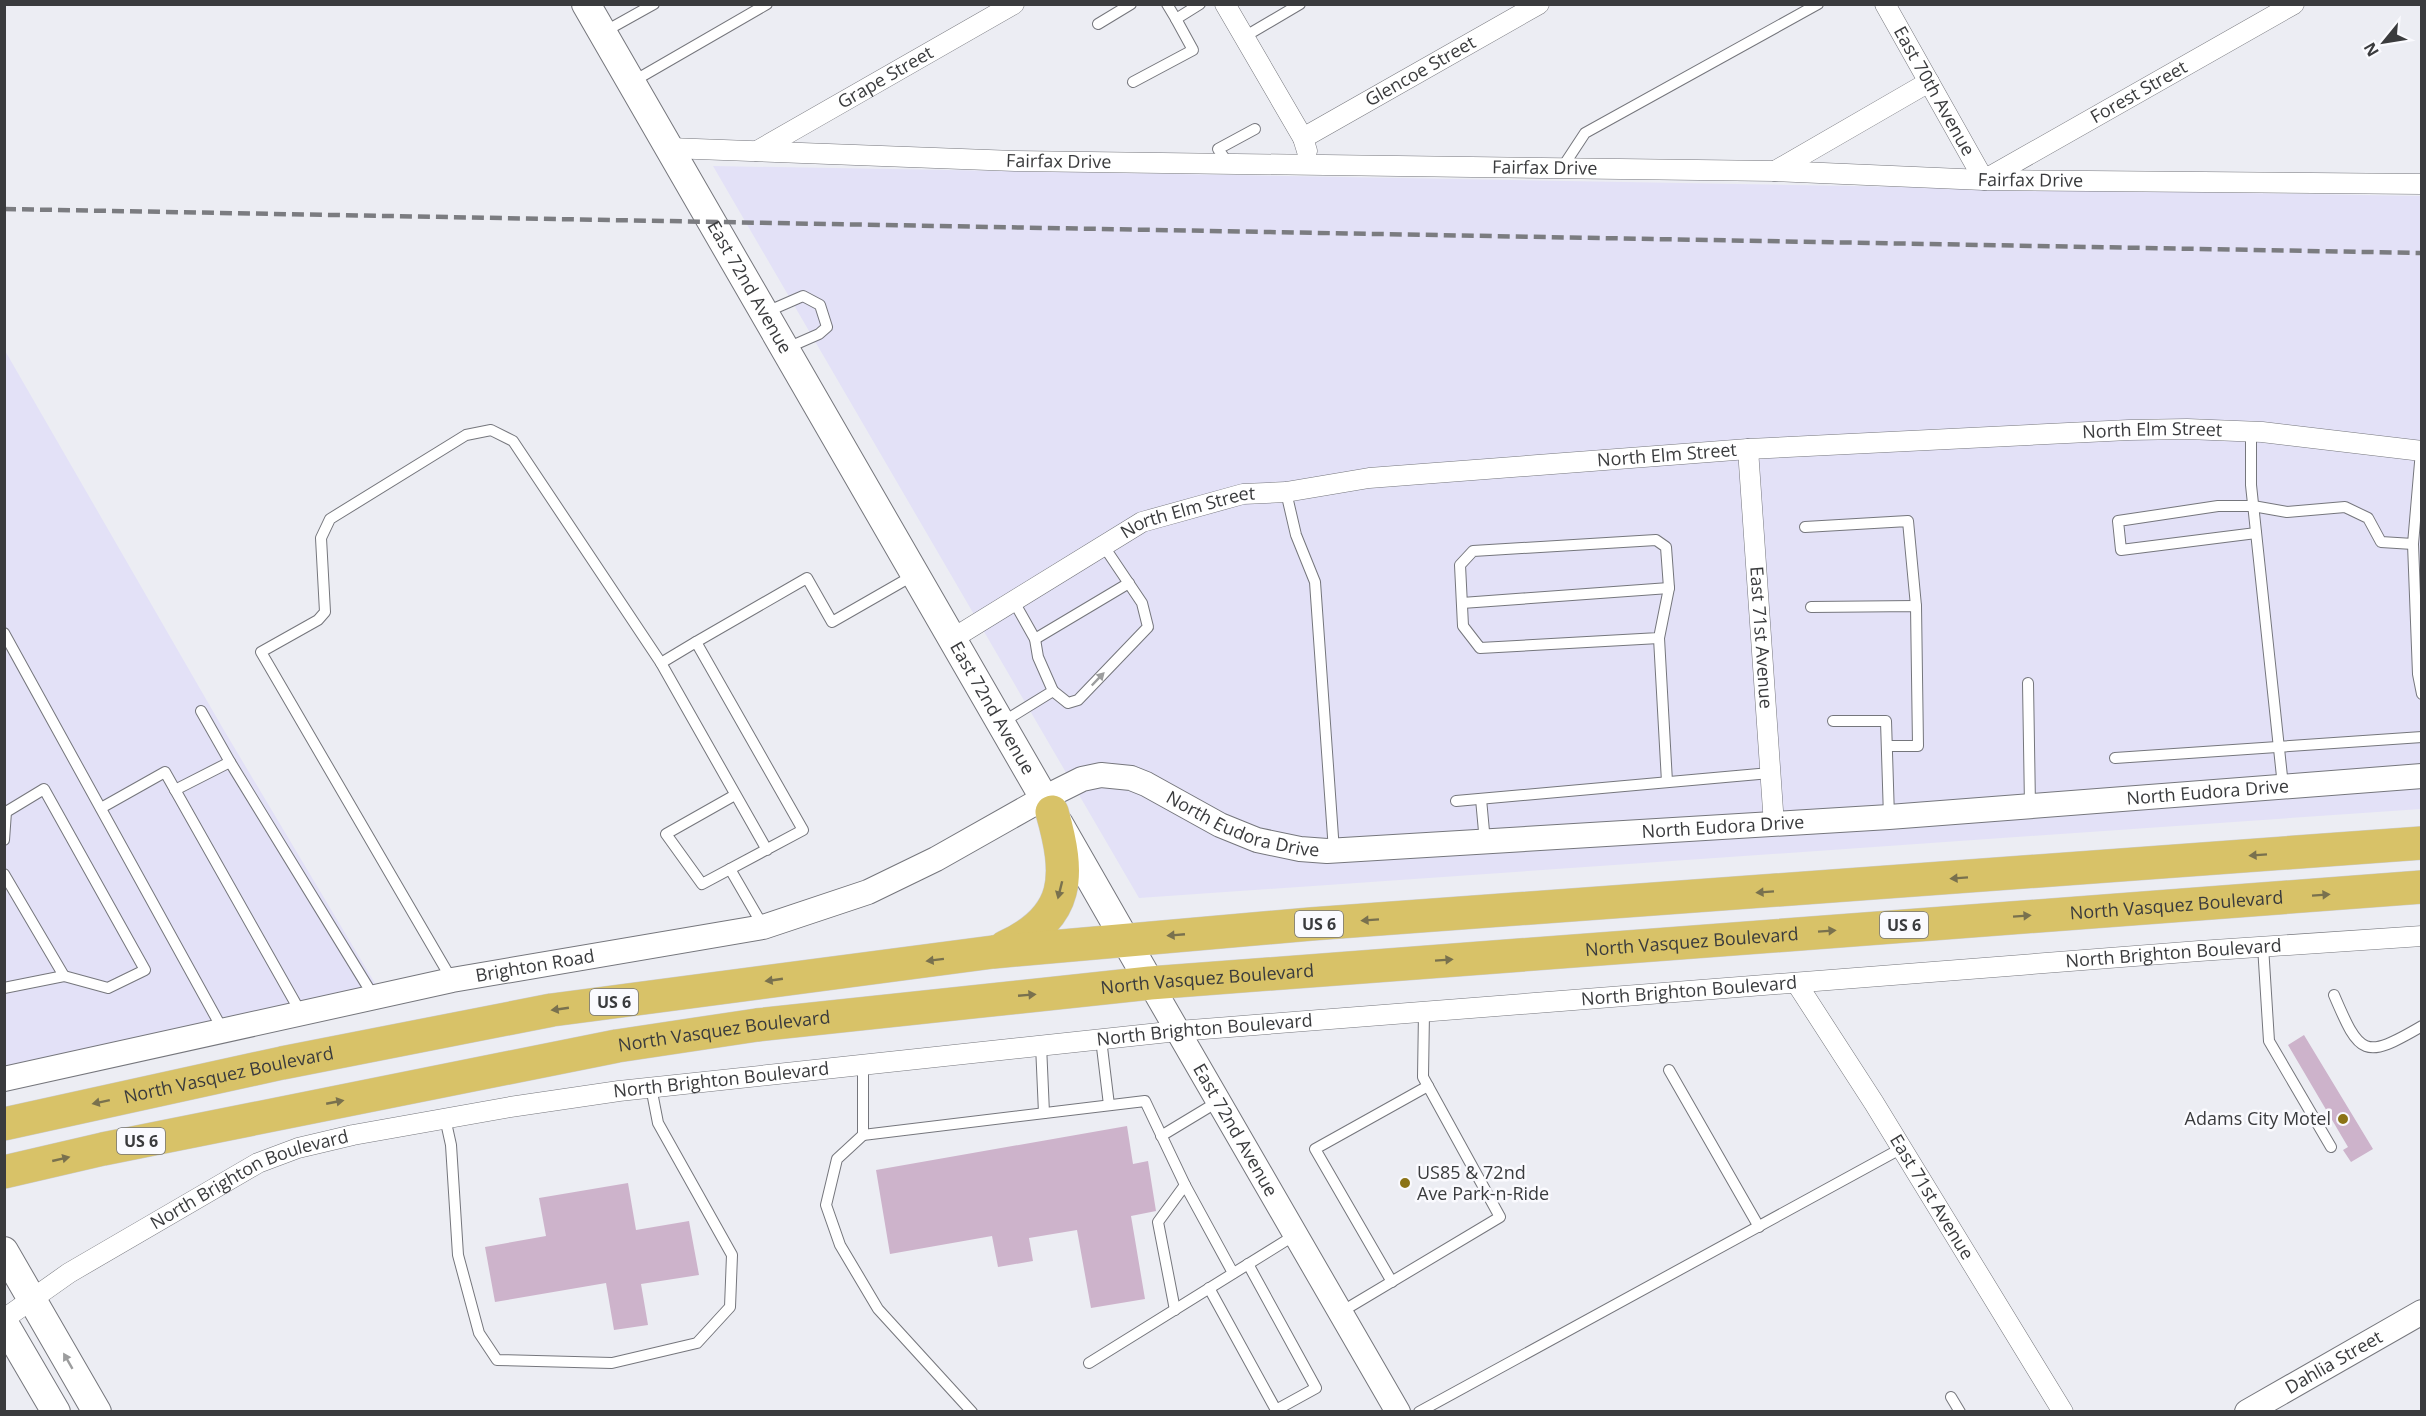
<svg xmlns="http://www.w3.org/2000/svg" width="2426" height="1416" viewBox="0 0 2426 1416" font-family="'Open Sans',sans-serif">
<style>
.industrial{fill:#e3e1f7}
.building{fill:#cdb3cb}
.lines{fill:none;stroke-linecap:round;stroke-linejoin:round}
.service-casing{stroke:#75767c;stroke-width:12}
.minor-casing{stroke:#75767c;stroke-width:21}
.tertiary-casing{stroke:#75767c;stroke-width:26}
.secondary-casing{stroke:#75767c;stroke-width:30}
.trunk-casing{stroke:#cccccd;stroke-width:34}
.service{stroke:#fff;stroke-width:10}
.minor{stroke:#fff;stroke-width:20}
.tertiary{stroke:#fff;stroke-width:24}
.secondary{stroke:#fff;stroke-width:28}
.trunk{stroke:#d8c268;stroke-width:33}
.rail{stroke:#7b7c80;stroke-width:4.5;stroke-dasharray:12 6;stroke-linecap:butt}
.oneway{fill:#9c9d9e}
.oneway2{fill:#79714e}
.poi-dot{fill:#8b7316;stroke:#fafafe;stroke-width:2}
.labels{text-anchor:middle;stroke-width:5;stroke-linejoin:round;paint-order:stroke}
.shield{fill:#fafafe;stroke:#747477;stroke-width:1.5}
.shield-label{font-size:16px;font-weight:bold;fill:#3a3b3d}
.street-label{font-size:18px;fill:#3a3b3d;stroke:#fafafe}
.poi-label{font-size:18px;fill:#3a3b3d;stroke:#fafafe;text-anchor:end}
</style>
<rect width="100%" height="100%" fill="#ecedf3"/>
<g class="industrial">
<path d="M713,166l1708,30v613l-1282,89z"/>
<path d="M4,349l221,383 157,263 -377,84z"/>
</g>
<g class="building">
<path d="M2304,1035l69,114 -22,13 -8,-12 5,-3 -60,-102z"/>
<path d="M1127,1126l6,38 15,-3 8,50 -25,5 14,83 -54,9 -14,-78 -48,8 4,23 -35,6 -6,-31 -102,18 -14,-84z"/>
<path d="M628,1183l8,47 53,-9 10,54 -58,9 7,41 -34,5 -8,-47 -111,19 -10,-55 61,-11 -7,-38z"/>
</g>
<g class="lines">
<g class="service-casing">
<g id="service">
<path d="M1167,4l9,15 24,-15"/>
<path d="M1098,24l33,-20"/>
<path d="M602,33l52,-29"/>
<path d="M1244,37l56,-33"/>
<path d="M632,82l135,-78"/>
<path d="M1133,82l60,-32 -17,-31"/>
<path d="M1228,163l-10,-14 37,-20"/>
<path d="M1562,168l23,-35 233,-129"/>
<path d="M764,313l39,-17 17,9 7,22 -8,7 -32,14"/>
<path d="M2251,432v53l32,301"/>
<path d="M1286,492l10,43 19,47 19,269"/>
<path d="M1805,527l103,-6 8,85"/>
<path d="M2256,533l-135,17 -3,-29 100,-15h35l34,6 58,-5 23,11 13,24 32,2 8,-93"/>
<path d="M1656,540l10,7 3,41 -10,50 -179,10 -17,-22 -3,-61 13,-14z"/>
<path d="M2413,544l5,130 4,20"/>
<path d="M1462,603l207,-15"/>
<path d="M1811,607l105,-1 2,140h-30"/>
<path d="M4,633l220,399"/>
<path d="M1659,638l8,144"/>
<path d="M1035,639l94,-56"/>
<path d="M696,642l111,-64 25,44 82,-47"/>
<path d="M2028,683l2,123"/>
<path d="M1053,691l15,12 10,-3 70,-73 -6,-24 -39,-58"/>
<path d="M201,711l29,51"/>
<path d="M1833,721h53l3,96"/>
<path d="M1001,723l52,-32 -15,-34 -3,-18 -22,-39"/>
<path d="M2115,758l307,-21"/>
<path d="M175,790l55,-28 144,235"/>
<path d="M735,795l-69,39 36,50 101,-54 -107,-188 -35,21 106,187"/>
<path d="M1481,799l4,43"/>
<path d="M1456,801l314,-28"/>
<path d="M101,808l64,-36 136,241"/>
<path d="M4,840l2,-28 38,-23 101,181 -37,18 -44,-12"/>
<path d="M730,869l33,57"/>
<path d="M4,874l60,102 -60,12"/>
<path d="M2263,946l6,95 62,106"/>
<path d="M452,980l-191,-328 57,-32 7,-8 -4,-74 9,-19 136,-84 25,-5 22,11 148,222"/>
<path d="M2334,995c26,61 30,65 88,31"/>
<path d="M1101,1039l8,66"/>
<path d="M1041,1045l3,68"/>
<path d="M863,1064v71l-26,24 -11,46 14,40 38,64 94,103"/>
<path d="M1669,1070l90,157"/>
<path d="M445,1118l6,27 7,110 21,78 18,27 115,3 85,-20 33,-36 2,-52 -74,-132 -7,-36"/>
<path d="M863,1135l282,-34 40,84"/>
<path d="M1161,1136l58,-35"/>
<path d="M1392,1282l-77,-133 113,-63"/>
<path d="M1209,1288l67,122 40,-22 -68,-124"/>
<path d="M1175,1310l-17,-88 27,-37 48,88"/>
<path d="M1341,1312l159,-95 -77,-140 1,-65"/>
<path d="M1089,1363l206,-128"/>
<path d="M1951,1397l9,15"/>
<path d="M1419,1412l483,-264"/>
</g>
</g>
<g class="minor-casing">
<g id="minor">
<path d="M1225,4l78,134 4,13"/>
<path id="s1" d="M1885,4l99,176 310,-176"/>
<path id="s2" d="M1303,138l236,-134"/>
<path id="s3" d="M669,148l346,13 760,10 209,9 438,4"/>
<path id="s4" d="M757,151l257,-147"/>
<path d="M1775,171l154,-89"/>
<path id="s5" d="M1748,449l26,376"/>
<path id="s6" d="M952,639l190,-117 101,-28 43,-2 83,-14 379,-29 381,-19 58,-1 75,3 160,19"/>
<path id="s7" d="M1797,984l77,119 189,309"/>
<path id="s8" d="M4,1319l65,-46 189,-110 40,-15 55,-13 157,-28 109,-16 559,-60 1021,-80 223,-15"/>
</g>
</g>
<g class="tertiary-casing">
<g id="tertiary">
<path id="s9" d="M1150,983l248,429"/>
<path id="s10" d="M4,1079l448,-99 311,-53 105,-35 68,-33 108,-61 38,-19 19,-4 30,3 15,6 74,41 37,15 43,9 27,2 562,-34 533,-41"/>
<path id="s11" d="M2247,1412l175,-100"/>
</g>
</g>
<g class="secondary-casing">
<g id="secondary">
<path id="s12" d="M586,4l458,794"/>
<path d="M1059,824l91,159"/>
<path d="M4,1251l93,161"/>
<path d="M4,1323l52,89"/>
</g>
</g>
<g class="trunk-casing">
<g id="trunk">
<path d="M1005,947c66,-30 65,-72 47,-135"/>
<path id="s13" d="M4,1124l278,-61 270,-53 441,-58 318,-28 1111,-81"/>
<path id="s14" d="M4,1172l99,-23 514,-103 140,-21 393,-42 1272,-96"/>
</g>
</g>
<use href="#service" class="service"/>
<use href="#minor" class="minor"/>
<use href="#tertiary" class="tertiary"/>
<use href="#secondary" class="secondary"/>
<use href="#trunk" class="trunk"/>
<path class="rail" d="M4,209l2418,44"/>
</g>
<defs><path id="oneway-solid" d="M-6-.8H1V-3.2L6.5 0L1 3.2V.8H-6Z" transform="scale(1.5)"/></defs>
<g class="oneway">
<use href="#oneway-solid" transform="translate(1098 679) rotate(-46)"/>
<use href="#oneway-solid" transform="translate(68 1361) rotate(-120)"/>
</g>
<g class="oneway2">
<use href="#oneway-solid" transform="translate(2258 855) rotate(176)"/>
<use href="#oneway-solid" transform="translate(1959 878) rotate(176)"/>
<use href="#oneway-solid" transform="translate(1060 890) rotate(104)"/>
<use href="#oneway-solid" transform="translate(1765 892) rotate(176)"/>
<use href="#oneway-solid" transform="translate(2321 895) rotate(-4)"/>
<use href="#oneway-solid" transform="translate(2022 916) rotate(-4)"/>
<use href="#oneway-solid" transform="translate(1370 920) rotate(176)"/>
<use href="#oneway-solid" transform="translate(1827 931) rotate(-4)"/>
<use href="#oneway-solid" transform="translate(1176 935) rotate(175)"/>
<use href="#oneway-solid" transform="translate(935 960) rotate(173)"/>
<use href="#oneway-solid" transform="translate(1444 960) rotate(-4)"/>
<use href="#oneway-solid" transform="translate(774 980) rotate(172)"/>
<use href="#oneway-solid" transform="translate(1027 995) rotate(-5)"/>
<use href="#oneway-solid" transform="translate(560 1009) rotate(172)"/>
<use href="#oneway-solid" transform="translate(101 1102) rotate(168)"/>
<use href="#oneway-solid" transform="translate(335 1102) rotate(-11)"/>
<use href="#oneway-solid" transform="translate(61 1159) rotate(-13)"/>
</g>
<g class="poi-dot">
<circle cx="2343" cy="1119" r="6"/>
<circle cx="1405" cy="1183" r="6"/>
</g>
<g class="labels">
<g class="shield">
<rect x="1295" y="911" width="48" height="26" rx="4.5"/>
<rect x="1880" y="912" width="48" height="26" rx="4.5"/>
<rect x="590" y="989" width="48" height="26" rx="4.5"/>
<rect x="117" y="1128" width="48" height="26" rx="4.5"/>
</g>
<g class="shield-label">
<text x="1319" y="930">US 6</text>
<text x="1904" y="931">US 6</text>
<text x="614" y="1008">US 6</text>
<text x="141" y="1147">US 6</text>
</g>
<g class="street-label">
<text dy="6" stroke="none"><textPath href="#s2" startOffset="135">Glencoe Street</textPath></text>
<text dy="6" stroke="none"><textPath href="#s4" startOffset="148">Grape Street</textPath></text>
<text dy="6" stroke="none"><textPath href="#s1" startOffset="100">East 70th Avenue</textPath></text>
<text dy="6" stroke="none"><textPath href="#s1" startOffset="380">Forest Street</textPath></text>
<text dy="6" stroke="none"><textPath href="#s3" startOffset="390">Fairfax Drive</textPath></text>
<text dy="6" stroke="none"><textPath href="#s3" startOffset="876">Fairfax Drive</textPath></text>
<text dy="6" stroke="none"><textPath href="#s3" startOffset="1362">Fairfax Drive</textPath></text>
<text dy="6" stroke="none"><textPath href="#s12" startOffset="327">East 72nd Avenue</textPath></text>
<text dy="6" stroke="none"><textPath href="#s6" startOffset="1240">North Elm Street</textPath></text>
<text dy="6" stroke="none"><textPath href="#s6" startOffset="754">North Elm Street</textPath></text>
<text dy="6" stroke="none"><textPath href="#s6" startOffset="270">North Elm Street</textPath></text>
<text dy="6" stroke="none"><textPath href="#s5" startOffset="189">East 71st Avenue</textPath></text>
<text dy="6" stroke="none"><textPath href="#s12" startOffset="813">East 72nd Avenue</textPath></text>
<text dy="6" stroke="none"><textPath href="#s10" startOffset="2271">North Eudora Drive</textPath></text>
<text dy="6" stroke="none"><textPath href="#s10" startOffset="1299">North Eudora Drive</textPath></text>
<text dy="6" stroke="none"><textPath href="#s10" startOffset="1785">North Eudora Drive</textPath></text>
<text dy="6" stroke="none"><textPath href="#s14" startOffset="2192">North Vasquez Boulevard</textPath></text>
<text dy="6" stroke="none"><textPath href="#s14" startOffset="1706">North Vasquez Boulevard</textPath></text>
<text dy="6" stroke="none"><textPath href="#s8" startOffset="2228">North Brighton Boulevard</textPath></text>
<text dy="6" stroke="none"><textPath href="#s10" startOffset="543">Brighton Road</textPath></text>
<text dy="6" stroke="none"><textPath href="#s14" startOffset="1220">North Vasquez Boulevard</textPath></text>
<text dy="6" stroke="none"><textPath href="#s8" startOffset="1742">North Brighton Boulevard</textPath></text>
<text dy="6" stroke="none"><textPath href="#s8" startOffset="1256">North Brighton Boulevard</textPath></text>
<text dy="6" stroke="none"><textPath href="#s14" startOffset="734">North Vasquez Boulevard</textPath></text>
<text dy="6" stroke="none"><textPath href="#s13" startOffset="230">North Vasquez Boulevard</textPath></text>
<text dy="6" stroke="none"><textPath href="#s8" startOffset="770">North Brighton Boulevard</textPath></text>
<text dy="6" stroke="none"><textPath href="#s9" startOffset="170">East 72nd Avenue</textPath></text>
<text dy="6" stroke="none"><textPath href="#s8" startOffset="284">North Brighton Boulevard</textPath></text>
<text dy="6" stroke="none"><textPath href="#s7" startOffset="252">East 71st Avenue</textPath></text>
<text dy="6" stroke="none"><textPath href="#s11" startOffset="100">Dahlia Street</textPath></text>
</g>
<g class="poi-label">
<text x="2331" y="1125">Adams City Motel</text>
<text x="1417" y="1179" text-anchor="start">US85 &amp; 72nd<tspan x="1417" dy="21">Ave Park-n-Ride</tspan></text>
</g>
</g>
<rect width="2426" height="1416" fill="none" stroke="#3a3b3d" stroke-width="12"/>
<g transform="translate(2384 42) rotate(240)" stroke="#fafafe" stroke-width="4.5" paint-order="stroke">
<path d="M0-4.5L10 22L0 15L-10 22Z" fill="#3a3b3d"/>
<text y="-9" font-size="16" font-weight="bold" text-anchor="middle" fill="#3a3b3d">N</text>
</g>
</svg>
